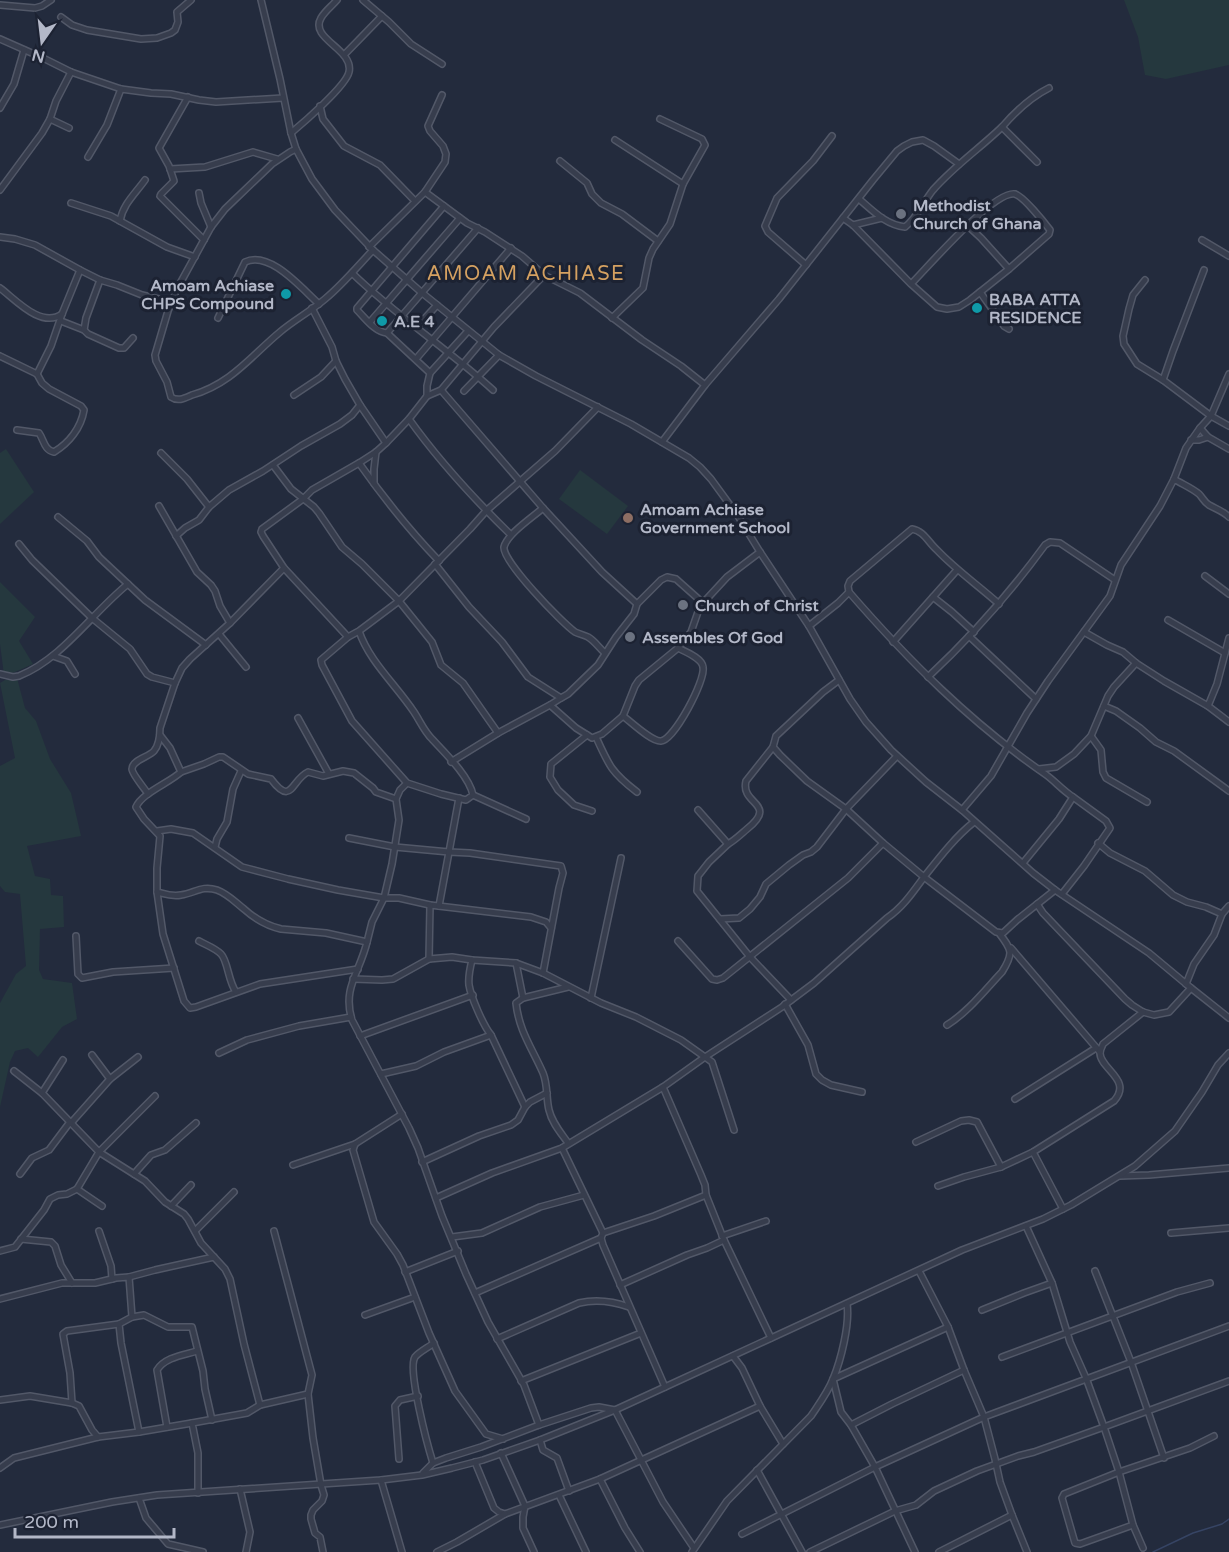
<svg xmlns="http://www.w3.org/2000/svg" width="1229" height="1552" viewBox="0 0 1229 1552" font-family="'Varela Round',sans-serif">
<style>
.green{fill:#25383e}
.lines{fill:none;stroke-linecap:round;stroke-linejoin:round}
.stream{stroke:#364464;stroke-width:1.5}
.minor-casing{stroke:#525868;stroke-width:8}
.minor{stroke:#373d4d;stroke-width:5}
.worship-dot{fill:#6b7280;stroke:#1c2232;stroke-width:2}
.culture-dot{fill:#0f9aa8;stroke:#1c2232;stroke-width:2}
.education-dot{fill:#8d6e63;stroke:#1c2232;stroke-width:2}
.labels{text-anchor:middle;stroke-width:6;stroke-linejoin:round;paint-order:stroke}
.poi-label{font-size:16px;font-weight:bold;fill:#b3b8c8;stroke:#1c2232;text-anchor:start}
.quarter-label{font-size:20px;letter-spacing:1.5px;fill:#d5a161;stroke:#1c2232}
</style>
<rect width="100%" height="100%" fill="#232b3d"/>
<g class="green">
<path d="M1124,0h105v65l-63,14 -21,-4 -7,-38z"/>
<path d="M6,449l28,43 -34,32v-71z"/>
<path d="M580,470l48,36 -21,28 -48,-35z"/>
<path d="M0,582l35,35 -16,24 14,23 -18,8 -11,3 -4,-31z"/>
<path d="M17,678l8,30 11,13 14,38 21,34 10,43 -54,10 8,30 15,3 1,16 12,1 1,31 -24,2 -1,41 4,9 29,4 5,36 -15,8 -24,30 -10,-9 -13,3 -5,11 -10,45v-104l16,-29 10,-8 -6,-72 -15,-2 -5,-6v-120l15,-8 -15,-75 5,-3z"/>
</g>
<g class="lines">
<path class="stream" d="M1153,1552l40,-19 29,-9 7,-5"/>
<g class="minor-casing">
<g id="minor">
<path d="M261,0l19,79 11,54 5,16 16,30 23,31 18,19 20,21 48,42 78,63 37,21 95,48 58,34 11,9 11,12 27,37 22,36 49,74 41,73 16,23 25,28 35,32 36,28 71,63 22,17 94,63 42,35 38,30"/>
<path d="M363,0l26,22 22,22 31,20"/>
<path d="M0,5l35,3 7,-2 9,-6"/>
<path d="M61,17l11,8 15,5 54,9 16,-1 14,-5 4,-3 3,-8 -1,-10 14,-12"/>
<path d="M0,39l43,19 28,14 50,17 30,4 20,1 28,6 17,2 67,-4"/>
<path d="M344,55l38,-39"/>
<path d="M188,97l-29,51 10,18 5,15 -13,13 -1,2 44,44"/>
<path d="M320,106l3,13 21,27 36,19 35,36"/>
<path d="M0,108l14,-24 10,-34"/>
<path d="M50,119l19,9"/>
<path d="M1002,127c13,-15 29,-30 47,-39"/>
<path d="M291,133c12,-10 55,-47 58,-61 5,-23 -40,-33 -28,-54 4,-7 11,-12 16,-18"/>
<path d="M615,140l68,44"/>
<path d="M296,149l-6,3 -18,12 -47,45 -14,18 -34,62 -9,22 -13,44 1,6 11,21 4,15c7,5 14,1 21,-2 39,-11 59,-39 88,-63 14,-12 31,-21 45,-33 17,-14 32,-32 48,-49"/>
<path d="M88,157l19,-32 14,-36"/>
<path d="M560,161l27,22 5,11 9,9 21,11 36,27"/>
<path d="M170,169l35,-2 48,-15 24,7"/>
<path d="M0,190l42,-57 8,-14 6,-18 15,-29"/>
<path d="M425,192l42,31 18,9 37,24 22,19 36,18 62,47 39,26 24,19"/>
<path d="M199,193l2,10 10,24"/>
<path d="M859,199c14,12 27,26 46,28 12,-9 19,-26 28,-37 21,-24 46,-41 69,-63l35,35"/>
<path d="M71,203l40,13 56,31 28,10"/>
<path d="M843,218l10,7 58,59 26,23 10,2 12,-2 11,-7 39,-31 40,-35 1,-4c-6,-8 -27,-34 -35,-36 -21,-4 -88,74 -104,90"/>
<path d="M120,221c3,-17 15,-27 25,-41"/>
<path d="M853,225l29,-7"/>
<path d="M968,226l13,12 28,31"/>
<path d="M0,237l15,2 20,6 45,25 20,10 17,5 25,10 29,7"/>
<path d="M1202,240l27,16"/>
<path d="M369,247l56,-55 20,-30 1,-8 -3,-8 -13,-15 -2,-5 14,-31"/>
<path d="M806,265l-38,-33 -3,-6 12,-28 36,-37 19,-25"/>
<path d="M1204,270l-31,81 -10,29 48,36 18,10"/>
<path d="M352,273c43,42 96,76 141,117"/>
<path d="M1145,280l-12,15 -4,14 -6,27 1,8 13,20 26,16"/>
<path d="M0,288c15,11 41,41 62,26"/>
<path d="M980,292l24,34 5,3"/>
<path d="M312,308l20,39 4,14 9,18 15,26 26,38"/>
<path d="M218,318l27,-56c25,-12 57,27 74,42"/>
<path d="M612,318l31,-30 6,-30 4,-9 17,-25 13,-40 22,-39 -3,-6 -42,-20"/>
<path d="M61,321l23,9 4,4 31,14h5l9,-10"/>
<path d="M370,322l90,-104"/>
<path d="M417,327l20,-22"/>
<path d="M84,330l2,-12 14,-38"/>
<path d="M387,333l91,-105"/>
<path d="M0,356l37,18 5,9 7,6 32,17 3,4c-3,18 -15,33 -30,42 -10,-2 -10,-12 -15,-19l-22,-3"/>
<path d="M416,359l95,-111"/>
<path d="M430,373l38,-42"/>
<path d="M37,374l14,-28 11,-32 18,-44"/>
<path d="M441,390l102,118 59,64 35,32"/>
<path d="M464,391l35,-36"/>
<path d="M294,395l27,-18 15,-16"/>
<path d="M427,396v-10l3,-13 -43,-40c-12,-1 -21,-14 -30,-23v-2l87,-102"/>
<path d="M409,419c30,42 65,80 102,116"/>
<path d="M1200,428l8,9 21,12"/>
<path d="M1191,440h8l9,-3"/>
<path d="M662,442l43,-57 74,-86 94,-119 24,-29 7,-5 8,-4 11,-2 11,6 25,18"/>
<path d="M161,453l26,26 22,28"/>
<path d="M359,463c24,34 50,67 80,98"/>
<path d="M273,465l18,24 23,18 5,6 23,34 20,17 37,37 33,41 9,23 22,18 35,50"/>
<path d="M1174,479l12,-31 14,-20 11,-12 18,-42"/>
<path d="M374,483v-14l2,-17"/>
<path d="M159,506l38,66 14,13 4,6 5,15 10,17"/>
<path d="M543,508c-10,9 -36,26 -39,39 -2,14 58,76 71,85 4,2 9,3 13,5 7,4 11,11 17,16"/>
<path d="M58,517l29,24 12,16 46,43 61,45"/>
<path d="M176,536l9,-8 14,-8 10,-13 20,-17 34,-19 38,-25 39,-22 12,-9 8,-10"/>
<path d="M19,544l13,16 60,58 38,31 17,25 5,3 23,6"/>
<path d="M435,564l34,43 33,35 26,35 33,21 -11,7 26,23 16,10 10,-4 21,-18 12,-30 4,-6 39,-32 13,-16 8,-23 4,-6 24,-26 33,-25"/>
<path d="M1205,576l24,18"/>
<path d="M849,592l-1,-6 2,-5 62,-52c12,2 16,13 25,21 19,20 42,36 62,54"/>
<path d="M933,597l19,15 22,20"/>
<path d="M1168,620l57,33"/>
<path d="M809,626l29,-23 11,-11c59,68 121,130 196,182 10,7 17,16 28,23l-14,22 -36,44"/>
<path d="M359,631c10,30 37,54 55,81 6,9 10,19 18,27 13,14 37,37 41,56l-7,5 -25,-6 -34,-11 -55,-62 -30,-56 -1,-5 27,-23 11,-6 40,-30 71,-72 16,-18 69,-60 43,-44"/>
<path d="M1084,632l23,13 16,7 13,11 28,18 44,25 21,16"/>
<path d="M219,634l27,33"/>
<path d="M969,636l67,63"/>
<path d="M348,637l-64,-69 -21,-32 -2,-4 1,-3 41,-30 9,-9 47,-27 17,-11 10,-9 23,-24 18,-23 14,-6 53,-63 50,-52"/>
<path d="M893,642l64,-72"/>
<path d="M53,656l14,5 8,13"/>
<path d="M0,674l13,3 6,-1c43,-17 74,-64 109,-92"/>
<path d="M928,677c43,-40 82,-84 117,-132l5,-3 10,1 55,37"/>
<path d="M839,680l-16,12 -47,44 -3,11 7,8 27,26 39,28 37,34 41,34 72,55 7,1 14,-13 38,-30"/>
<path d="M561,698l7,-4 30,-29 18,-28 18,-23 3,-10 24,-24 6,-3 9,2 27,24"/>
<path d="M1104,706l12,5 24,17 16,14 18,9 55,40"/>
<path d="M1208,706l9,-22 12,-46"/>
<path d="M623,716c8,6 29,26 38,25 13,-1 45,-61 42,-74 -1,-9 -17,-15 -25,-19"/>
<path d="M298,718l31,56"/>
<path d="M160,735l10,13 11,24c-12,11 -39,21 -45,35l8,12 16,17 -3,32v24c8,2 15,5 24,3 14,-2 21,-10 36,-5 11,4 18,12 27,19 10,9 24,17 37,20l45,4 41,9c-7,30 -25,46 -15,78l57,108 9,20 24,68 24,58 22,48 36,63 15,40"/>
<path d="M587,735l-36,29 -1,13 8,13 16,15 18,6"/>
<path d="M1091,736l10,14 2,22 3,6 41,24"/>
<path d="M596,737c13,29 16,36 41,55"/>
<path d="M451,762l47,-29 52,-28"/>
<path d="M1039,769l17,-2 18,-13 17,-18 17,-40 6,-9 22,-24"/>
<path d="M181,772l23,-8 15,-7h4l25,17 23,5c21,28 20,1 37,-7l15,4 20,-5 11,2 19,15 3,4 20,7"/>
<path d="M148,794c-3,-5 -16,-20 -16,-25 0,-9 17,-12 22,-18 5,-6 6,-15 6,-23l15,-45 7,-15 8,-9 40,-36 54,-55"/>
<path d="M473,795l53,24"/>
<path d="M698,810l30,34c7,-4 13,-10 19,-15 32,-26 -7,-24 -1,-48l27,-34"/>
<path d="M962,810l29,-34 36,-63 21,-32 62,-85 11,-31 39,-59 14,-27c8,5 18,9 25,15 4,4 5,8 10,11 7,4 14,6 20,12"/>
<path d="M157,831l14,-2 22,4 49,34 46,12 50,11 46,8h15l31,7 101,12 15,5 5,6"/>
<path d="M349,838l46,9 54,5 21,1 91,13 2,7 -4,15 -16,85"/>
<path d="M1098,843l12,10 35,18 28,24 14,7 19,5 16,7 7,-8"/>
<path d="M728,844l-19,18 -11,14 -1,15 53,66 41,43"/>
<path d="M215,847l2,-8 10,-17 6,-33 8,-18"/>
<path d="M157,892l6,42 21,67 6,7 6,-1 64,-23 98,-15"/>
<path d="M1062,894l22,-28 26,-38 -4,-7 -33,-24"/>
<path d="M1037,904l6,9 82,86 7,6 11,7 11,3 15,-3 22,-24"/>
<path d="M439,906l20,-108"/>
<path d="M720,919l19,-1 11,-9 10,-12 6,-13 23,-19 14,-10 8,-3 6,-5 29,-38 51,-53"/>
<path d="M76,936l2,38 4,4 31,-6 61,-4"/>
<path d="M199,941c7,4 16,7 22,13 7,7 7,27 15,38"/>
<path d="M678,941l34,38 5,1 6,-2 125,-100 35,-35"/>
<path d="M367,942l5,-20 12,-24 8,-34 7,-44 -3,-21 4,-9 7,-7"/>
<path d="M1011,948l89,104"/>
<path d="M429,959l1,-54"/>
<path d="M472,960c-2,8 -4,16 -3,25 2,12 14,40 22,50"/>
<path d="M516,963l7,35"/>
<path d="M353,979l29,1 11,-1 36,-20 23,-2 20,3 44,3 27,10 58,30 35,14 45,23 31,22 22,68"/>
<path d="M1186,984l8,-20 20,-29 8,-21"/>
<path d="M591,998l30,-140"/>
<path d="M785,1004l23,41 8,29 6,6 9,5 31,7"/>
<path d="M947,1025c21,-13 38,-35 55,-53 12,-19 10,-22 -3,-39"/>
<path d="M360,1036l113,-41"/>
<path d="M219,1053l28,-13 52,-14 52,-9"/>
<path d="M92,1055l18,24"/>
<path d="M63,1060l-21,33 57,59 46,29 20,21 19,12 4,5 13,24 24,26 5,10 14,65 16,61"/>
<path d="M14,1071l28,22"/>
<path d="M381,1074l35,-8 28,-14 47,-17 34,72"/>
<path d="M1015,1099l81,-51"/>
<path d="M402,1114l-47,30 -2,6 21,72 23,32 6,11 26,68 26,58 31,43 17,5"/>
<path d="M71,1123l39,-44 28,-22"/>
<path d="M916,1142l45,-21 8,-1 8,2 24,45 32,-15 81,-51c19,-21 -14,-32 -14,-48 0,-3 2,-6 3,-9l40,-32"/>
<path d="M568,1143c-7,-10 -16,-20 -19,-33 -3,-12 -1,-25 -6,-37 -11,-25 -24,-42 -27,-70l7,-5 45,-11"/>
<path d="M562,1148l41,85 -2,5 2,7 62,142"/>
<path d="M1033,1152l30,57"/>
<path d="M422,1162l57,-26 32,-11 7,-5 7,-13 5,-5 17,-9"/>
<path d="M293,1165l62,-21"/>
<path d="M20,1174l12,-16 17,-8 21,-28"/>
<path d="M134,1174l17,-19 14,-5 31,-27"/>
<path d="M1120,1176l29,-1 80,-7"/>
<path d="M938,1186l26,-9 37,-10"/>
<path d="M77,1189l25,17"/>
<path d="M436,1198l56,-25 70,-25 101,-61 42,-30 77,-50 32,-24 73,-65c16,-11 26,-26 37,-41 15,-19 31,-40 50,-55"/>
<path d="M171,1206l20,-21"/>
<path d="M1026,1226l26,57 18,59 16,36 18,49 15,45 14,53 10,23"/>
<path d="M99,1231l12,35 1,13"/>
<path d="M195,1231l39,-39"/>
<path d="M274,1231l38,144 -4,19 5,44 8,47 3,10 -2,6 -9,9 -2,5v4l4,14 5,4 3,15"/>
<path d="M603,1233l51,-17 52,-21"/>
<path d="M1171,1233l58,-5"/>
<path d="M722,1236l44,-15"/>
<path d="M452,1237l30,-4 58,-26 44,-12"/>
<path d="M21,1239l30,3 4,4 6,19 11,18"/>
<path d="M724,1240l47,98"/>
<path d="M0,1251l15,-4 29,-37 6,-11 8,-4 9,-1 10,-5 22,-37 56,-56"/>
<path d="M919,1271l29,56 16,43 20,47 11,42 5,23 12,33 15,37"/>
<path d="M1095,1271l36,91 33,96"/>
<path d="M405,1272l53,-21"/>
<path d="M129,1277l26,-7 59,-13"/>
<path d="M620,1285l67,-30 20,-7 17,-8 -18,-45 -1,-10 -4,-10 -38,-88"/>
<path d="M475,1293l126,-55"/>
<path d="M0,1299l62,-16h33l21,-5 13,-1 3,40 -13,7 2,19 18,89"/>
<path d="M982,1310l42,-17 28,-10"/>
<path d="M365,1315l50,-18"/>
<path d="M132,1317l12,-2 24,12h24l11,44 2,18 7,31"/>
<path d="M497,1339l82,-36c18,-4 33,-2 50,4"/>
<path d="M733,1356l9,12 18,38 23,38"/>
<path d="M1002,1357l175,-65 33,-9"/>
<path d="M521,1381l120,-48"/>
<path d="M0,1400l30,-4 42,7 7,3 13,24 6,7"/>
<path d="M72,1403l-2,-30 -7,-39 4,-3 52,-7"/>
<path d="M851,1425l41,-21 72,-34"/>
<path d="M167,1427l-10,-57c8,-13 27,-15 40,-19"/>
<path d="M540,1440l3,10 14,8 12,33"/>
<path d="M501,1453l24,53 -2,11v11l11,24"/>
<path d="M399,1459l-4,-53 5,-6 18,-4"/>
<path d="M475,1462l19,46 5,4 6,2 95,-35 160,-73"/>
<path d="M433,1463c-5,-16 -26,-94 -18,-106 4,-5 14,-10 19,-14"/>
<path d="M0,1468l14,-10 84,-21 41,-5 53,-9"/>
<path d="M757,1470l45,82"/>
<path d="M423,1473l10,-10 13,-5 35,-11 58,-22 52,-17 8,-1 16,3 48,92 31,46"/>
<path d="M600,1479l25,49 15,24"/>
<path d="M381,1480l21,72"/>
<path d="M240,1489l10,43 -4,20"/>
<path d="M198,1493v-40l-6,-30 55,-10 13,-8 48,-11"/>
<path d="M559,1495l27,57"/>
<path d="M139,1498l7,20 22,26 35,8"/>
<path d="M0,1525l112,-23 45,-7 224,-15 41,-5 30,-7 31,-8 57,-20 75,-30 50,-23 297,-137 81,-31 28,-14 64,-39 40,-35 27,-39 16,-27 11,-12"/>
<path d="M1133,1525l-53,19 -5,-1 -13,-45 2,-4 55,-22 71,-24 24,-12"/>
<path d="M742,1534l133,-67 109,-50 245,-91"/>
<path d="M437,1552l20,-10 48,-28"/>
<path d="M692,1552l35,-51 84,-85c8,-12 17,-24 22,-37 8,-19 17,-55 14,-75"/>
<path d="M810,1552l85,-41 21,-6 18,-14 43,-20 41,-15 16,-4 70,-25 125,-46"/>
<path d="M915,1552l-40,-85 -24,-42 -10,-13 -8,-33 115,-52"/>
<path d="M939,1552l73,-37"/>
</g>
</g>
<use href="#minor" class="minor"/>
</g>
<g class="worship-dot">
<circle cx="901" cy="214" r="6"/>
<circle cx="683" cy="605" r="6"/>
<circle cx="630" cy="637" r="6"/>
</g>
<g class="culture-dot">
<circle cx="286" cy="294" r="6"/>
<circle cx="977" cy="308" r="6"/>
<circle cx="382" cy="321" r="6"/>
</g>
<circle class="education-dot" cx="628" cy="518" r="6"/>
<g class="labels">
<g class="poi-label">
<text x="913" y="211">Methodist<tspan x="913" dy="18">Church of Ghana</tspan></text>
<text x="274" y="291" text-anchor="end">Amoam Achiase<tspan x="274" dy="18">CHPS Compound</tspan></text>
<text x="989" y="305">BABA ATTA<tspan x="989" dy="18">RESIDENCE</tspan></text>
<text x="394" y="327">A.E 4</text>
<text x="640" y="515">Amoam Achiase<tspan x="640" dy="18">Government School</tspan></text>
<text x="695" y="611">Church of Christ</text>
<text x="642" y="643">Assembles Of God</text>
</g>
<g class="quarter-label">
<text x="526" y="280">AMOAM ACHIASE</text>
</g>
</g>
<g transform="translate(42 42) rotate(194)" stroke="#1c2232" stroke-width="4.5" paint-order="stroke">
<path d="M0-4.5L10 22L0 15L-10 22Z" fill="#b3b8c8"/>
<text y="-9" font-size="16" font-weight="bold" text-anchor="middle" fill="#b3b8c8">N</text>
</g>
<path d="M15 1528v9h159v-9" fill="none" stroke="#b3b8c8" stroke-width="3"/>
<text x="24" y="1528" font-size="18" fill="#b3b8c8" stroke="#1c2232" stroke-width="4.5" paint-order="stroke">200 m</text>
</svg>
